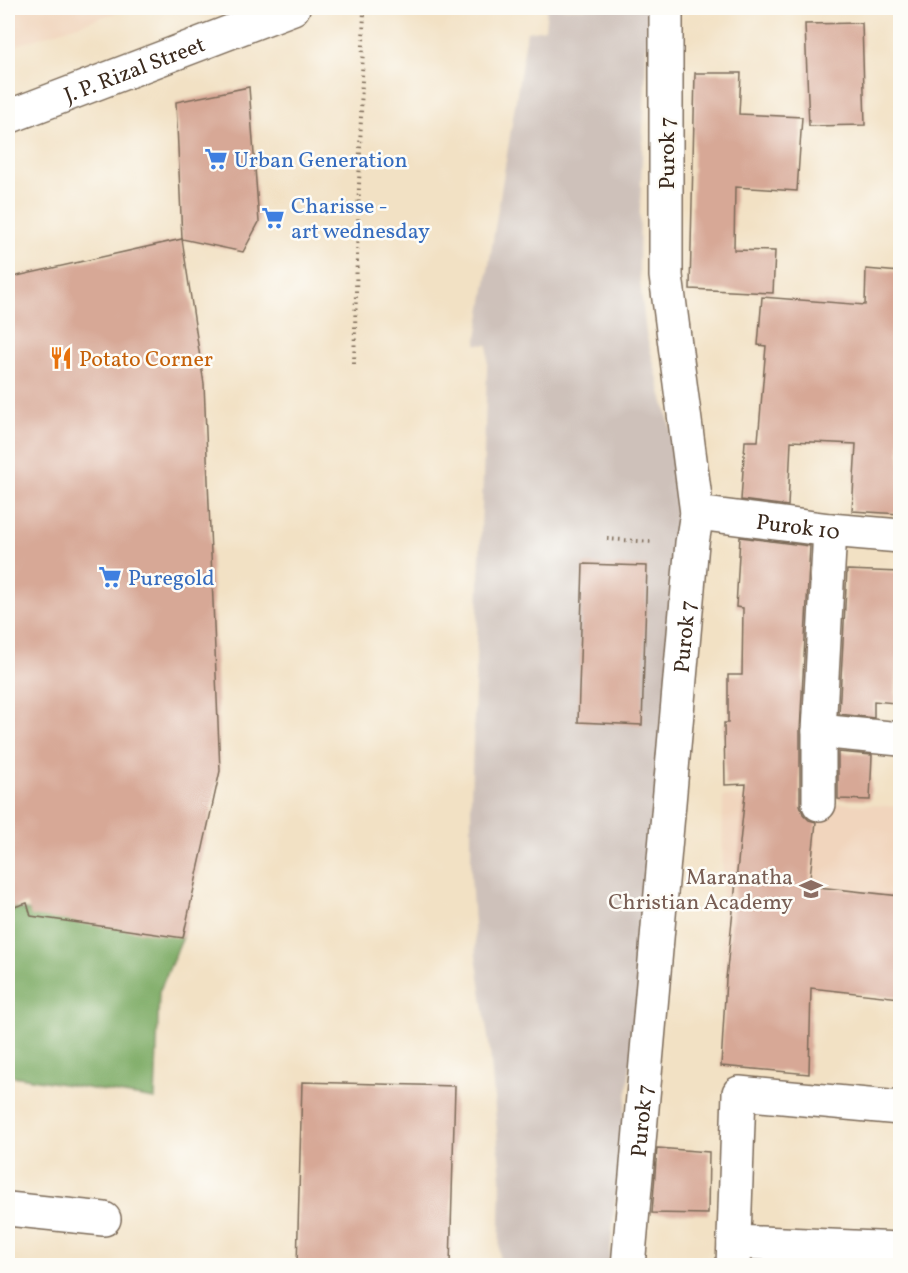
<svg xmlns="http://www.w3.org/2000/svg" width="908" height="1273" viewBox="0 0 908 1273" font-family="Vollkorn,serif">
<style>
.built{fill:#f1d5bd}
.industrial{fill:#cec1ba}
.forest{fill:#7baa64;stroke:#5b6a41;stroke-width:1.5}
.building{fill:#d7a896}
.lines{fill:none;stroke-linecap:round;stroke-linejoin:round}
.minor-casing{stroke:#7b6a58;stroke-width:36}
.secondary-casing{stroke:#7b6a58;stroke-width:36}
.path{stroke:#7b6a58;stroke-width:4;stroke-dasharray:1.5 4.5;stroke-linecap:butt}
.minor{stroke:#fff;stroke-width:33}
.secondary{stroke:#fff;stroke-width:33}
.labels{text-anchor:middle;stroke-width:5;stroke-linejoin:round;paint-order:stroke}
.street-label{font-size:22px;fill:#3b2a1e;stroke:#fdfcf7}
.shop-label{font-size:22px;fill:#366cbe;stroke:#fdfcf7;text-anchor:start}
.food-label{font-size:22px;fill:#c56008;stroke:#fdfcf7;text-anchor:start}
.education-label{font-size:22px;fill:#785e54;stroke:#fdfcf7;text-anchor:end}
</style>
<rect width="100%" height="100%" fill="#fdfcf7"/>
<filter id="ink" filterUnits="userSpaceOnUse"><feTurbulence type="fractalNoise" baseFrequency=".0167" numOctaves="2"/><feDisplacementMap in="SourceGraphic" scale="12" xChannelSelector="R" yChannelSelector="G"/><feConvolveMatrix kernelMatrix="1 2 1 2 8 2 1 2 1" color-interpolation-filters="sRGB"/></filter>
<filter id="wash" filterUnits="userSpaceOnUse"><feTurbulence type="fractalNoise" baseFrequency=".008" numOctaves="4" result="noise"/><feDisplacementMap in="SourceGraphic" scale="24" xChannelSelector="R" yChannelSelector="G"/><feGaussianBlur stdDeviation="1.35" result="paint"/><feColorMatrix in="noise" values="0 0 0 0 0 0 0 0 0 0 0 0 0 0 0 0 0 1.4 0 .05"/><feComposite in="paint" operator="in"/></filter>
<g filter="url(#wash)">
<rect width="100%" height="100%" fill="#f2e1c4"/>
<g class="built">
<path d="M8,8h122l-122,40z"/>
<path d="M723,796l177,11v189l-178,-25z"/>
</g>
<path class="industrial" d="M547,8h101l-8,200 -1,64 7,61 51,197 -78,627 -10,108h-110l2,-87 -11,-127 -14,-95 -5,-79v-81l17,-451 -12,-1 51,-312 18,-3z"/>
<path class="forest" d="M13,908l170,29 -24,55 -4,107 -147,-24v-166z"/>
<g id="blocks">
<g class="building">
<path d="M862,23l3,102 -56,1 -4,-102z"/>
<path d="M695,73h46l-2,41 63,3 -5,74 -62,-4 -1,63 41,1 -2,42 -83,-4z"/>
<path d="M249,87l10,135 -16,30 -61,-13 -6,-137z"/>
<path d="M182,239l22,145 16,387 -37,167 -152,-22 -4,-13 -19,6v-631z"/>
<path d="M866,269l34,3v242l-48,-3 4,-67 -65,-3 -3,65 -47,-6 4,-59h13l8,-95 -8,-1 4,-48 103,8z"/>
<path d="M740,537l70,9 -10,185v74l3,9 6,6 7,2 -7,64 91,10v102l-89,-10 -2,86 -88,-8 5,-87 20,-195 -21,1 -1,-62h4v-48h14l1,-67 -7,-1z"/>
<path d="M583,564l64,2 -5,159 -64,-3z"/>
<path d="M847,570l53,2v51l-5,80 -21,-2v17l-35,-4z"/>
<path d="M838,752l34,3 -2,45 -32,-1z"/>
<path d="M302,1082l153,4 -5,180h-153z"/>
<path d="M657,1148l52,4 -1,62 -56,-1z"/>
</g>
</g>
</g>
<g filter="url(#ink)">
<use href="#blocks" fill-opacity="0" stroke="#7b6a58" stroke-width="1.5"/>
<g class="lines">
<g class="minor-casing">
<g id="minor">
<path id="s1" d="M697,513l133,17 70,6"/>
<path d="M819,731l81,8"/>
<path d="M819,804v-73l11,-201"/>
<path d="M8,1209l96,10"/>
<path d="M734,1242l166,7"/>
<path id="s2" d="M628,1266l64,-723 5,-30 -31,-237v-268"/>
<path d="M733,1266l6,-173 161,15"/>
</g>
</g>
<g class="secondary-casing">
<g id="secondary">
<path id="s3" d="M8,117l285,-109"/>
</g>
</g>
<g class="path">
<path d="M354,364l10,-356"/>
<path d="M607,539l47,3"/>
</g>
<use href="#minor" class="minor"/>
<use href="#secondary" class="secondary"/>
</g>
</g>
<defs>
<g id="supermarket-bare" transform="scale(1.8)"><path d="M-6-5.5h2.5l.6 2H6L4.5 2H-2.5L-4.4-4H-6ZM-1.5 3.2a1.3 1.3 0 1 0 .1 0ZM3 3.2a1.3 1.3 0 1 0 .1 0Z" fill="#3f7fe0" stroke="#fdfcf7" stroke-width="2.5" paint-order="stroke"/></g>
<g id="restaurant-bare" transform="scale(1.8)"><path d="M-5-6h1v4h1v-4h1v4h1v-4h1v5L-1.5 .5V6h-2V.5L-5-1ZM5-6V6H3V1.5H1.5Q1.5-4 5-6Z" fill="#e8710a" stroke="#fdfcf7" stroke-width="2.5" paint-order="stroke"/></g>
<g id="school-bare" transform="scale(1.8)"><path d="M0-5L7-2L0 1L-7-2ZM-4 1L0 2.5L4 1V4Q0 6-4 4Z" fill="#8d6e63" stroke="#fdfcf7" stroke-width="2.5" paint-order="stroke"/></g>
</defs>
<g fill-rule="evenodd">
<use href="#supermarket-bare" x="216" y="159"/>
<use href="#supermarket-bare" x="273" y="218"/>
<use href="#restaurant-bare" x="61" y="358"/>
<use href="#supermarket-bare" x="110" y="577"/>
<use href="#school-bare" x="811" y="889"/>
</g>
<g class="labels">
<g class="street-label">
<text dy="8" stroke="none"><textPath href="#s3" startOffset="135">J. P. Rizal Street</textPath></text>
<text transform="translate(666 153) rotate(-90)" y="8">Purok 7</text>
<text dy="8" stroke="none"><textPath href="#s1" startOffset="102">Purok 10</textPath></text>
<text dy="8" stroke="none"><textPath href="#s2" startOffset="632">Purok 7</textPath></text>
<text dy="8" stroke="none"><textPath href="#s2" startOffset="146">Purok 7</textPath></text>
</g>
<g class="shop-label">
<text x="234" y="167">Urban Generation</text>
<text x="291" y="213">Charisse -<tspan x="291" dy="25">art wednesday</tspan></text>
<text x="128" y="585">Puregold</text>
</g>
<g class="food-label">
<text x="79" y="366">Potato Corner</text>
</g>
<g class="education-label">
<text x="793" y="884">Maranatha<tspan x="793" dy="25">Christian Academy</tspan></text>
</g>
</g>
<rect width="908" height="1273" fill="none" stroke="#fdfcf7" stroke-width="30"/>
</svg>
